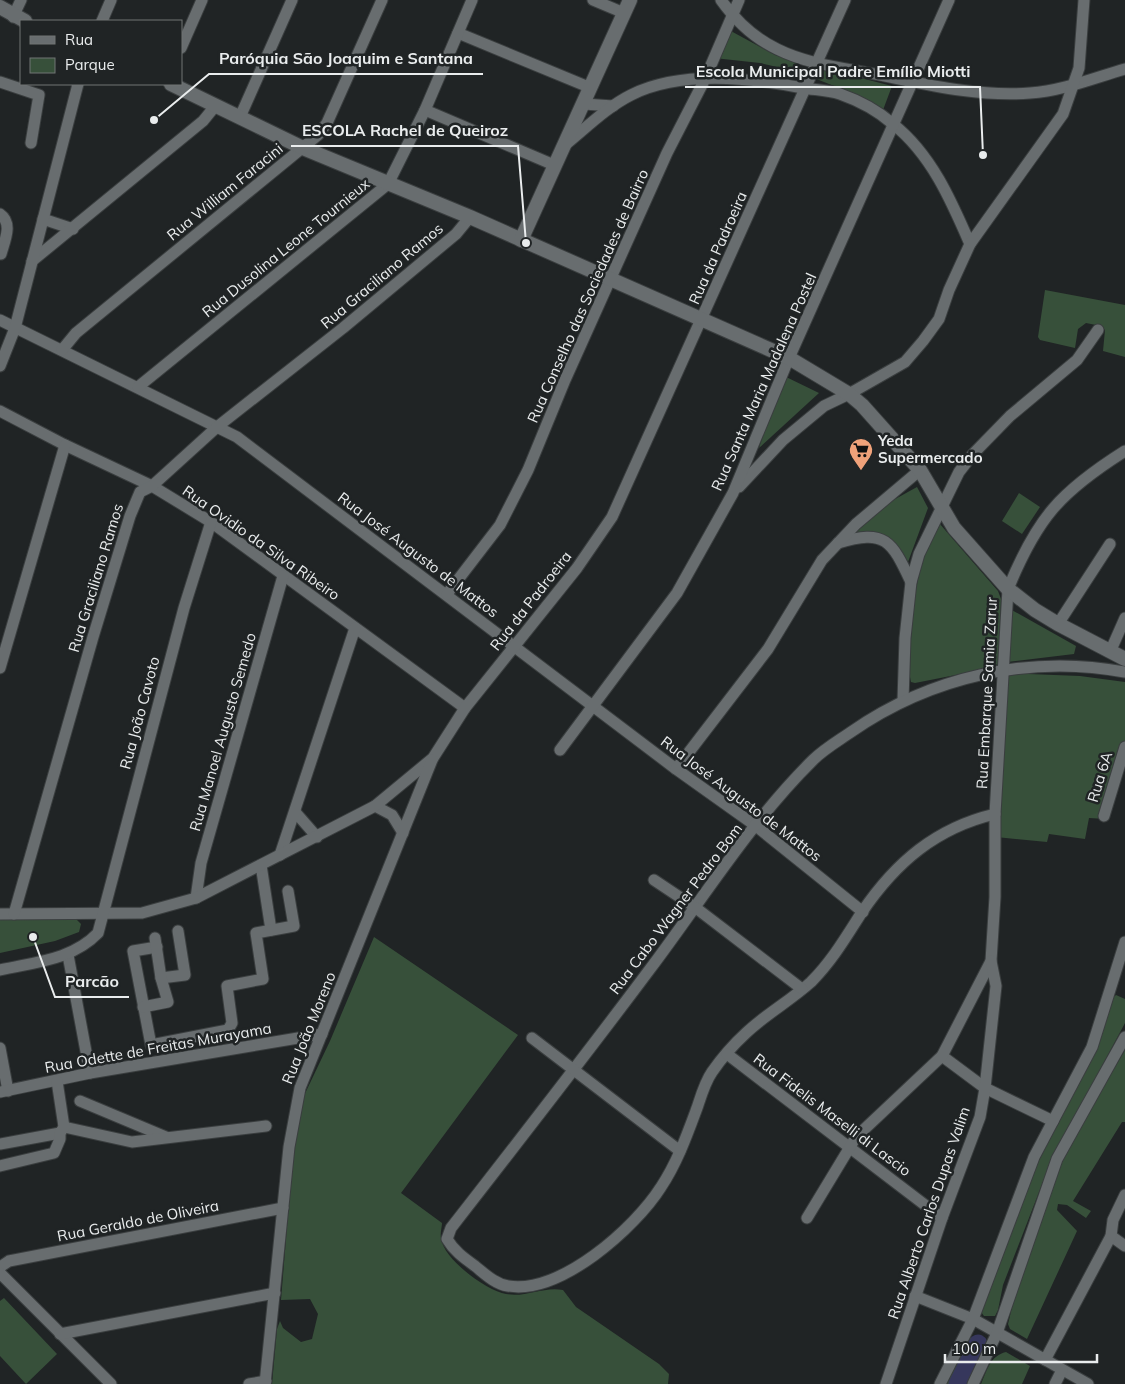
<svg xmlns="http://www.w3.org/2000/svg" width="1125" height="1384" viewBox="0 0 1125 1384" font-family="Mulish,sans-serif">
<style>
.green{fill:#37503a}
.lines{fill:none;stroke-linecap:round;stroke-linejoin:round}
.river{stroke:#36375c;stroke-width:19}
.minor-casing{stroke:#3a3e3f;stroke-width:13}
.tertiary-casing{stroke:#3a3e3f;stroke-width:16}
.minor{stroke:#686d6f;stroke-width:11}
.tertiary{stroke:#686d6f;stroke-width:14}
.labels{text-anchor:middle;stroke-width:5;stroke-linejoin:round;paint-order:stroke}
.street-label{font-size:15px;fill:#e9eced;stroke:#202425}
.poi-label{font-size:15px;font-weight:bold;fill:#e9eced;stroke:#202425;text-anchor:start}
.leader{fill:none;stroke:#e9eced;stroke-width:2}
.callout-dot{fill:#e9eced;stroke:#202425;stroke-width:2}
.callout-label{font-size:16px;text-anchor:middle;font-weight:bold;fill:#e9eced;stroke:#202425;stroke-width:5;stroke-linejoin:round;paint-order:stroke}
</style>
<rect width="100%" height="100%" fill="#202425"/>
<g class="green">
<path d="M729,30l46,25 22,7 -3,9 -34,-8 -46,-5z"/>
<path d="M818,67l74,19 -9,24 -24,-14 -45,-18z"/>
<path d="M1045,290l80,15v52l-22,-6 2,-21 -4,-4 -15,-3 -8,6 -3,19 -35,-8 -2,-3z"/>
<path d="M782,375l37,18 -60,55z"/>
<path d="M917,487l11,21 -20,54 -14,-19 -43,-10 37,-30z"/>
<path d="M1019,493l21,14 -18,27 -20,-13z"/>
<path d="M939,523l59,68 3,8 -2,64 -8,5 -76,15 -4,-1 -1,-5c1,-52 2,-108 29,-154z"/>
<path d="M1010,609l66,37 -2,8 -67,8z"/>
<path d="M1004,673l76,3 45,6v74l-19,63 -17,-1 -4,21 -36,-5 -2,8 -51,-5z"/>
<path d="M0,919h76l5,5 -2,8 -24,9 -55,12z"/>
<path d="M374,937l144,98 -117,158 41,30c0,4 -2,10 -1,15 2,21 46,53 65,56 19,4 38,-8 57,-4l13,17 83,57 10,10 -1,10h-396l5,-55 3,-8 3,7 18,14 11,-3 6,-25 -8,-15 -29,1 11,-135 8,-61 30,-63z"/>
<path d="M1116,995l9,4v24l-74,138 -48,124 -5,25 -3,6h-11l-3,-4 54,-148 75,-164z"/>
<path d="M1125,1050v72h-3l-49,79 18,10 -5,7 -19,-13 -9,-1 -1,6 20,21 -50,108 -17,-10 -2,-5 8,-33 42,-121 17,-34z"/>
<path d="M4,1298l53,56 -31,30 -26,-28v-55z"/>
<path d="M969,1337l16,5 -19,42h-19z"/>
<path d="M1006,1352l24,14 -8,18h-41c6,-14 9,-28 25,-32z"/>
</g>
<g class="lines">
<path class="river" d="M958,1384l20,-40"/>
<g class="minor-casing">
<g id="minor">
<path d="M593,0l31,13"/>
<path d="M721,0c15,21 33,38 56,49 32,16 69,19 103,26 49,10 99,22 150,18 32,-2 64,-15 95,-24"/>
<path d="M13,17l8,-17"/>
<path d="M102,21l9,-21"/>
<path d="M458,33l133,55"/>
<path d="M181,48l21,-48"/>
<path d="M0,82l39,13 -8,48"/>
<path d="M584,104l29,2"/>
<path d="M425,110l129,55"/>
<path d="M240,117l52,-117"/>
<path d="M565,145c21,-17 42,-38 66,-50 50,-25 119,-17 172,-7 12,2 25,2 37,6 20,7 37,16 53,30 38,30 58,76 77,120"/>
<path d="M0,214c13,9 5,26 1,40"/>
<path d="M43,219l30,10"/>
<path d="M32,261l171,-140 13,-16"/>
<path d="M0,320l237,117 439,332 80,57 107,86"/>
<path d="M62,350l14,-17 242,-198 9,-12 55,-123"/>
<path d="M0,366l15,-38 63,-244"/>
<path d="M138,387l250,-203 37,-74 47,-110"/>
<path d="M0,411l65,34 87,41 59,36 254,186"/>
<path d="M739,487l44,-47 41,-34 25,-12 56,-32 18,-21 16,-22 10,-29 21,-46 93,-130 16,-46 5,-68"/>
<path d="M838,543c48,-15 54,-1 73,39"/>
<path d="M447,594l53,-69 28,-55 37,-90 102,-227 38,-74 34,-79"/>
<path d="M1058,624l52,-80"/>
<path d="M1110,652l15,-34"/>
<path d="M0,668l65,-223"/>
<path d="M903,701l2,-63 6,-56 8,-28 40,-82 14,-18 37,-38 67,-56 21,-30"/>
<path d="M560,750l117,-157 56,-100 56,-135 160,-358"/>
<path d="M676,769l92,-120 54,-89 34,-36 64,-54"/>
<path d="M375,806l17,9 11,18"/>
<path d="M296,813l21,24"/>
<path d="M995,814c-59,14 -99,48 -133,98 -16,25 -30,49 -51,70 -21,19 -45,32 -65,51 -12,11 -25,26 -34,39 -7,10 -11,24 -15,36 -10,27 -20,55 -36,79 -26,41 -101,108 -153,99 -13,-2 -23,-12 -33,-20 -11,-8 -21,-15 -28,-27l4,-11c67,-86 134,-172 199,-259 52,-69 101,-148 163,-209 11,-11 25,-19 38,-28 79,-55 178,-78 274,-60"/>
<path d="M1104,816l21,-69"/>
<path d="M280,855l75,-227"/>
<path d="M261,865l10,65"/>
<path d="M654,880l42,28 106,81"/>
<path d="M196,898l5,-35 82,-287"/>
<path d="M0,914l142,-1 54,-15 179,-92 58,-48 32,-50 112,-140 35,-51 233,-517"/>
<path d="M14,914l79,-277 37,-121 10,-24 12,-6 65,-59 126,-99 113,-94 14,-17"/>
<path d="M157,947l-24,4 18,94 77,-15 4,-7 -5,-37 36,-7 -7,-46 38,-7 -6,-35"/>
<path d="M68,955l22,118"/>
<path d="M0,970c35,-8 72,-10 98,-37l86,-325 27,-86"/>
<path d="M161,978l24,-3 -7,-44"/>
<path d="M143,1007l25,-5 -7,-24 -6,-40"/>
<path d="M532,1038l148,113"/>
<path d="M0,1048l8,43"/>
<path d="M727,1054l215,164"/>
<path d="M942,1056l43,32 68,33"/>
<path d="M0,1092l90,-19 232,-39"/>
<path d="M80,1101l86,36"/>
<path d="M64,1127l68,15 134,-16"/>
<path d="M0,1144l60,-11"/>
<path d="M0,1166l54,-13 6,-14v-6l4,-6 -7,-46"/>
<path d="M807,1218l49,-81 86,-81 49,-95 4,-64v-83l13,-225c29,-71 52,-97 117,-138"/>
<path d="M1111,1236l14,10"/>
<path d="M0,1267l9,-6 274,-53"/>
<path d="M0,1273l111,111"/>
<path d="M915,1296l58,23 115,65"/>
<path d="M60,1334l215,-41"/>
<path d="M1045,1360l66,-124 2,-16 12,-25"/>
<path d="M249,1384l17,-3"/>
<path d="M265,1384l24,-237 11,-59 132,-328"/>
<path d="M886,1384l56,-166 38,-101 5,-29 11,-102 -5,-25"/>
<path d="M940,1384l33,-65 61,-162 58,-110 33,-105"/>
<path d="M973,1384l24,-51 60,-174 68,-122"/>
<path d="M1055,1384l7,-14"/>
</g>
</g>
<g class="tertiary-casing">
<g id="tertiary">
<path d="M0,7l25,14"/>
<path d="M171,84l132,64 167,69 319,141 60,36 13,11 58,65 34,58 54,61 27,21 23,14 67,35"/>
<path d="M521,240l109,-240"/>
</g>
</g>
<use href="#minor" class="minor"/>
<use href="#tertiary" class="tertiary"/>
</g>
<defs>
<g id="supermarket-pin" transform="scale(1.25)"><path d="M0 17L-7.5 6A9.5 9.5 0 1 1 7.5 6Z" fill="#f0a27a" stroke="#202425"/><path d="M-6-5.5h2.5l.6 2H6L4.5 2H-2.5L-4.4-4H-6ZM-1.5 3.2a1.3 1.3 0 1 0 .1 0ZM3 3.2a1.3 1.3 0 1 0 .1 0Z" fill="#111"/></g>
</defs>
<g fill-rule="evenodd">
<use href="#supermarket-pin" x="861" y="450"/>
</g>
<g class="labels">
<g class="street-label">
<text transform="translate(225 192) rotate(-39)" y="5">Rua William Faracini</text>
<text transform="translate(286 248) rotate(-39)" y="5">Rua Dusolina Leone Tournieux</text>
<text transform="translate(718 248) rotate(-66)" y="5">Rua da Padroeira</text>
<text transform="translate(382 276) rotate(-40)" y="5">Rua Graciliano Ramos</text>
<text transform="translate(588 296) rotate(-66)" y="5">Rua Conselho das Sociedades de Bairro</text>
<text transform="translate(764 382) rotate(-66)" y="5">Rua Santa Maria Madalena Postel</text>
<text transform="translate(261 543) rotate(35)" y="5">Rua Ovidio da Silva Ribeiro</text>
<text transform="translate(418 555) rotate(37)" y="5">Rua José Augusto de Mattos</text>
<text transform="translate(96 578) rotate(-73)" y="5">Rua Graciliano Ramos</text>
<text transform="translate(531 601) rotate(-52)" y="5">Rua da Padroeira</text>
<text transform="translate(987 693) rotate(-87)" y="5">Rua Embarque Samia Zarur</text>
<text transform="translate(140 713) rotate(-75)" y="5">Rua João Cavoto</text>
<text transform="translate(223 732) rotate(-74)" y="5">Rua Manoel Augusto Semedo</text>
<text transform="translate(1100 777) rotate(-73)" y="5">Rua 6A</text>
<text transform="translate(741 799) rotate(37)" y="5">Rua José Augusto de Mattos</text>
<text transform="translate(676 909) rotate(-53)" y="5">Rua Cabo Wagner Pedro Bom</text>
<text transform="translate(309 1028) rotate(-68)" y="5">Rua João Moreno</text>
<text transform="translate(158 1048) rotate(-10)" y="5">Rua Odette de Freitas Murayama</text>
<text transform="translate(832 1115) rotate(37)" y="5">Rua Fidelis Maselli di Lascio</text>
<text transform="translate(929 1213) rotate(-71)" y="5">Rua Alberto Carlos Dupas Valim</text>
<text transform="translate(138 1221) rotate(-11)" y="5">Rua Geraldo de Oliveira</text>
</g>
<g class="poi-label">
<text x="878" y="446">Yeda<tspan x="878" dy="17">Supermercado</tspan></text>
</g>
</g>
<path class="leader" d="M154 120L209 74H483M983 155L980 87H685M526 243L518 146H291M33 937L55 997H129"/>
<g class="callout-dot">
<circle cx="154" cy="120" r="5"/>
<circle cx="983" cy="155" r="5"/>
<circle cx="526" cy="243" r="5"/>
<circle cx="33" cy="937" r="5"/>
</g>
<g class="callout-label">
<text x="346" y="64">Paróquia São Joaquim e Santana</text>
<text x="833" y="77">Escola Municipal Padre Emílio Miotti</text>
<text x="405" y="136">ESCOLA Rachel de Queiroz</text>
<text x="92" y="987">Parcão</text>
</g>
<rect x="20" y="20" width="162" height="65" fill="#202425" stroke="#707475"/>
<rect x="30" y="36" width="25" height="8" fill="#686d6f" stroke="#707475"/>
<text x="65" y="45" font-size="15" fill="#e9eced">Rua</text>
<rect x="30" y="58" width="25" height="15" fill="#37503a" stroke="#707475"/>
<text x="65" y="70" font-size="15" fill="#e9eced">Parque</text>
<path d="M945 1354v8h152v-8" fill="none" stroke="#e9eced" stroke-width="2.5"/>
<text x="952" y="1354" font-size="15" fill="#e9eced" stroke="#202425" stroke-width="4" paint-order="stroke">100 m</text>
</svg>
